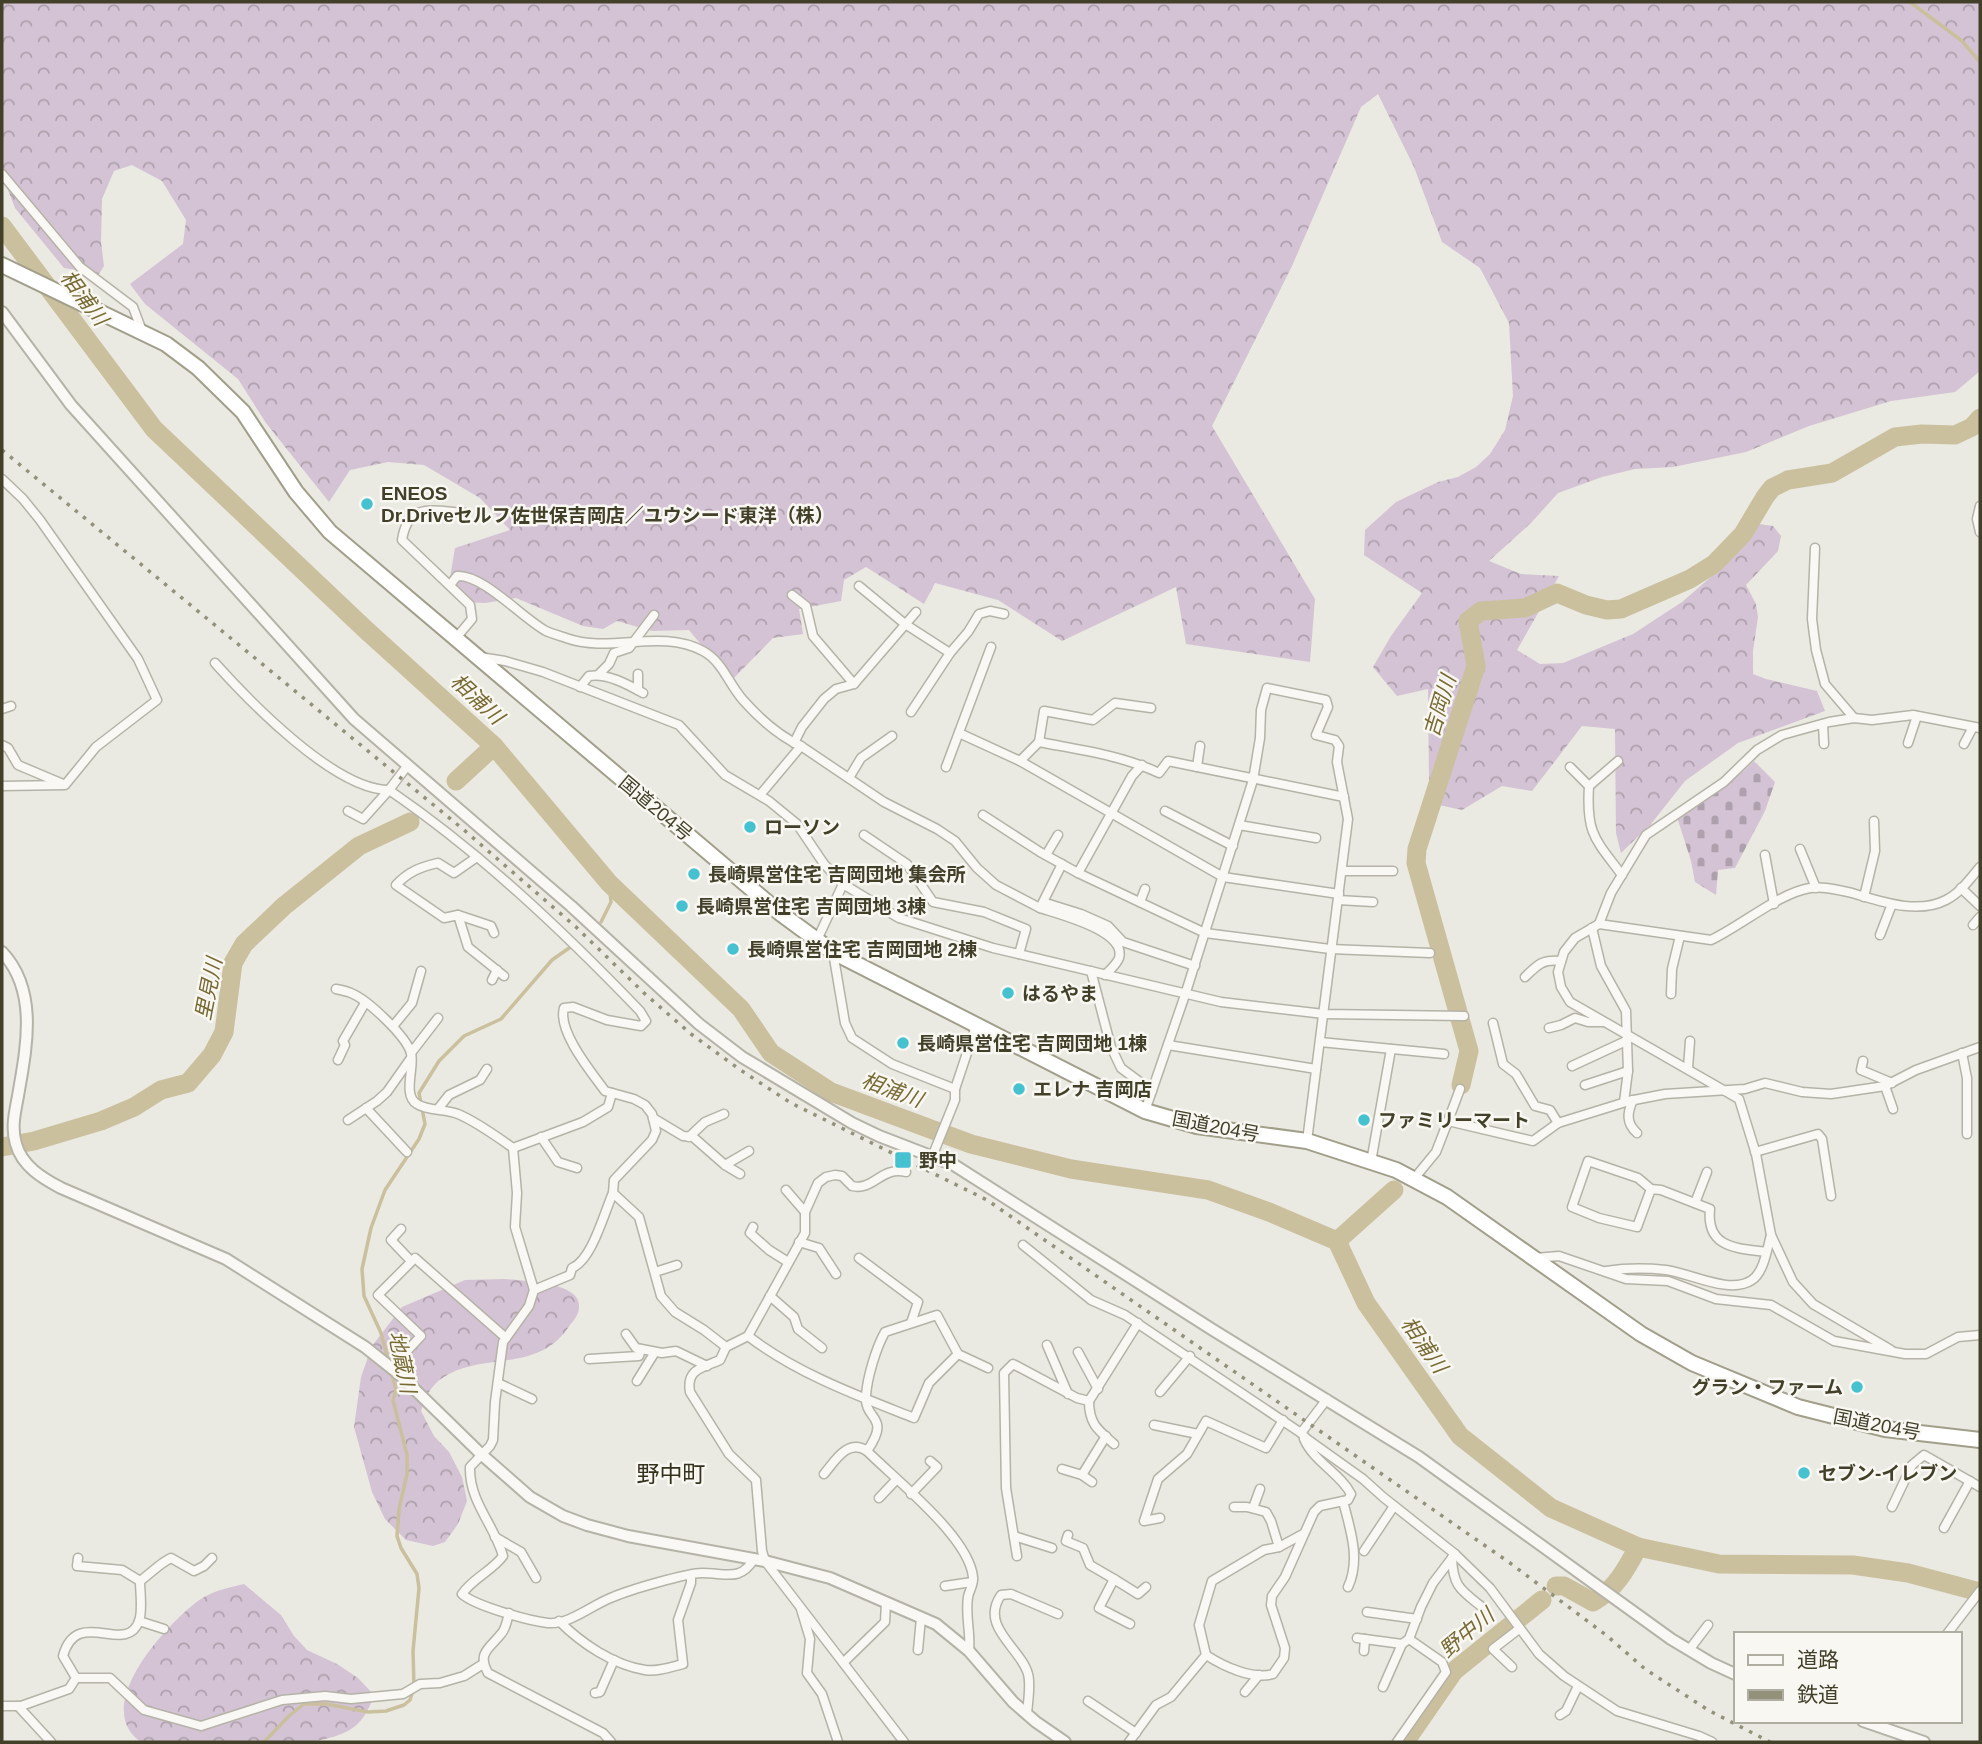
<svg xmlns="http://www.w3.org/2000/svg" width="1982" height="1744" viewBox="0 0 1982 1744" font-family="Helvetica,'Noto Sans JP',sans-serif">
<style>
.forest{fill:url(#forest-crowns)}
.cemetery{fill:url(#cemetery-stones)}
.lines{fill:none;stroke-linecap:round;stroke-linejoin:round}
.stream{stroke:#cbc09d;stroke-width:3.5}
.river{stroke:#cbc09d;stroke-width:19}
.minor-casing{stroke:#b5b3a7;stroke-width:11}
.tertiary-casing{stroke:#b5b3a7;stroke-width:14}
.trunk-casing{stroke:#a19e89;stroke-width:18}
.minor{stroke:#f9f8f5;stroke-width:8}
.tertiary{stroke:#f9f8f5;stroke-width:10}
.trunk{stroke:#fff;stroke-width:14}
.rail{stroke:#94917b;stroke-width:3.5;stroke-dasharray:3.5 7;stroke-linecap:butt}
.poi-dot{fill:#46c1d0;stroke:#f8f7f2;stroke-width:2.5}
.labels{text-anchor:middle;stroke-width:5;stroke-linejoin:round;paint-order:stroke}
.poi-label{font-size:19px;font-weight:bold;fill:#43402a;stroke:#f8f7f2;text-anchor:start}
.street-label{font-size:19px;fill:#43402a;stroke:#f8f7f2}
.water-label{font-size:21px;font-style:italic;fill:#776a33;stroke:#f8f7f2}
.quarter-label{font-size:23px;fill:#34321c;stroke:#f8f7f2}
</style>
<defs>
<pattern id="forest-crowns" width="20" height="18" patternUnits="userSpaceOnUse" patternTransform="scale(1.75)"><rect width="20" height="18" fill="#d4c3d4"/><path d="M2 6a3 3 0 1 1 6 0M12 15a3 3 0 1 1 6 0" fill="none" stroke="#aea0ac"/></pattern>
<pattern id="cemetery-stones" width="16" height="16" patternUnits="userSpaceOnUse" patternTransform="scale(1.75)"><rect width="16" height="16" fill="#d4c3d4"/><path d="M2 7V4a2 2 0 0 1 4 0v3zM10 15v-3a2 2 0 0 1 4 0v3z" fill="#aea0ac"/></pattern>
</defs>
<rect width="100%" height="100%" fill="#eae9e2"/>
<g class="forest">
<path d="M2,2h1978v369l-25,21 -64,9 -82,25 -63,26 -73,15 -38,2 -33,8 -44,16 -27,30 -42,38 32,13 38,2 -42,74 23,14 23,-1 70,-29 49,-32 38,-33 18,-28 21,-17 14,2 8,10 -3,15 -32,34 10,19 2,13 -5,34v23l13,5 51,12 8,20 -87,32 -53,38 -34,43 -30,29 -5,-20 -1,-104 -33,-3 -50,65 -30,-5 -40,24 -23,-5 -10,-24 -1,-92 -31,7 -24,-29 18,-31 31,-43 -58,-38 1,-25 31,-28 42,-20 20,-5 18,-10 14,-13 15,-24 8,-34 -4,-73 -29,-55 -38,-26 -28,-75 -36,-73 -17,13 -69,159 -80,160 103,173 -5,63 -124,-18 -10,-57 -114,54 -64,-41 -63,-17 -11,21 -58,-37 -22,13 -3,21 -42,8 4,25 -30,4 -42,43 -42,-51 -37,1 -35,-10 -14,8 -20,-3 -67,-28 -31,5 -22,-1 -14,-18 6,-36 55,-18 -30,-32 -56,-33 -36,-3 -38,8 -21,32 -63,-79 -28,-44 -93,-75 -15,-20 53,-40 3,-24 -24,-39 -30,-16 -18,6 -12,28 -1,43 3,24 -5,8 -35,-6 -49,-60 -13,-33z"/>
<path d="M505,1279c18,2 75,3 74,27 0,8 -4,13 -9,19 -30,47 -81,28 -121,49 -16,8 -23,20 -28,37l13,25 15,16 13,25 5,24 -9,23 -13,18 -12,4 -27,-6 -21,-21 -13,-27 -18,-65 7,-50 11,-31 30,-39 63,-27z"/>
<path d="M244,1584l37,31 13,21 13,14 30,14 21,14 16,17c-12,35 -28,40 -63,47h-170c-51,-35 25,-117 57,-141 14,-10 29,-13 46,-17z"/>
</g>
<path class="cemetery" d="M1754,761l21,21 -10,29 -30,57 -17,2 -2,25 -21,-13 -4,-21 -14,-44c29,-16 54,-33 77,-56z"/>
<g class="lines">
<g class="stream">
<path d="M1910,2l52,39 18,21"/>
<path d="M601,922l10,-20 -2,-19"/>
<path d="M389,1363l-8,-30 -17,-37 -2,-27 9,-41 14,-38 34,-51 6,-15 -6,-31 20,-32 25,-25 37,-17 51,-59 20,-14"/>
<path d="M264,1742l25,-26 15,-12h22l42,8 18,-1 18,-6 6,-5 4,-13 -1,-36 6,-63 -2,-14 -16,-26 -4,-12 2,-27 8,-35v-19l-14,-55 3,-10 -4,-16"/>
</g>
<g class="river">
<path d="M2,226l152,203 211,200 129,117 115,137 132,126 30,44 60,39 140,52 100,25 137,21 61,22 68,29 29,62 94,133 91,72 87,39 81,17 134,1 55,8 72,19"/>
<path d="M456,781l38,-35"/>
<path d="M1461,1085l8,-34 -53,-188 1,-14 59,-183 -8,-45 13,-10 44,-3 32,-15 29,12 21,5 14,-1 69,-30 24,-15 29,-30 22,-37 7,-9 16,-8 44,-7 63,-36 27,-3 33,1 17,-8 8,-9"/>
<path d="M2,1147l32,-6 67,-20 33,-14 27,-17 27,-7 24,-28 12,-23 9,-69 11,-19 40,-38 75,-60 51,-24"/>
<path d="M1337,1241l57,-51"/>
<path d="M1556,1586h8l29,16c22,-12 34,-34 45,-55"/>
<path d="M1405,1742l49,-71 88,-71"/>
</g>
<g class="minor-casing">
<g id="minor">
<path d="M2,174l78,93 53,40 9,24"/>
<path d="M2,479l21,20 17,21 98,139 19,41 -61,47 -31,38 -63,1"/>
<path d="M1980,506l-3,13 3,13"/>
<path d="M1815,548l-3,71 4,31 9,34 29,34"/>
<path d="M450,585l7,-9c26,-2 65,42 89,55 7,3 14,5 20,7 45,16 94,-10 137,13 20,11 25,32 40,49 16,18 36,36 58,46l-41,49"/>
<path d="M859,586l46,38 45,29 -39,59"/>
<path d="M792,595l14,11 7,30 41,48"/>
<path d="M456,638l16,-19 -2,-14 -68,-65c6,-39 32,-29 63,-27"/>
<path d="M950,653l18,-21 11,-18 11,-3 14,3"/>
<path d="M480,657l25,4 38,11 136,53 46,50 44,26 28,23 27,40 19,20 56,34 94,30 228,54 103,12 140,2"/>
<path d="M215,663c35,39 120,127 174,127"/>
<path d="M599,674l10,-10 5,-11 15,-5 25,-33"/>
<path d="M638,674v16"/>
<path d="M580,687l9,-11c18,-3 38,8 54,17"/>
<path d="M2,709l9,-3"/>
<path d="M1823,724l1,20"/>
<path d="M959,733l61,28 203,116 116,17"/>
<path d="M1039,742l5,-31 49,9 22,-17 36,5"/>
<path d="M794,743l8,-16 22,-28 12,-10 18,-5 62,-72"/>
<path d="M1908,743l9,-27"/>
<path d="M1964,744l9,-17"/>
<path d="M2,745l6,3 10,17 45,19"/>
<path d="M801,746l83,56 53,27 18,12 22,27 19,17 44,23"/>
<path d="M1020,761l19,-19c41,8 82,13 120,31l9,-12 176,36"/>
<path d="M408,765l-19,25c92,63 173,140 251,221l6,10 -5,5 -34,-6 -34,-13 -9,1c-7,23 28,65 41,83l29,8 11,6 7,9 4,17 -4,9 -38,40 -1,13 26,24 22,79 14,16 29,18 22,17"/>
<path d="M946,767l45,-120"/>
<path d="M1197,767l3,-21"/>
<path d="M1570,767l19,19c-3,48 6,53 33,89"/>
<path d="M849,778l12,-20 31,-22"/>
<path d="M1589,786l29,-25"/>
<path d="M348,811l15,8 26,-29"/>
<path d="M1165,811l68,35"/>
<path d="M983,815l57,37 38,21 54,-97 10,-11"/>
<path d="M1239,825l77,13"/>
<path d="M864,835l43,29 26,38 51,10 42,17 -7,25"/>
<path d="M1800,849l16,39"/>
<path d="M1046,855l12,-20"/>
<path d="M1765,855l9,49"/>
<path d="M477,857l-23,16 -16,-10c-18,4 -30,9 -42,22l48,33 14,-3 10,32 36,29"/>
<path d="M1062,864l-22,44c18,6 87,23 79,50 -2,6 -9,12 -14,17"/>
<path d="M1342,871h51"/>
<path d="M1078,873l127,60 125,16 100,4"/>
<path d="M1961,888l19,18"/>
<path d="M1864,897l11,-46 -1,-30"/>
<path d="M1338,900l35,2"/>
<path d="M1140,902l5,-13"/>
<path d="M1049,904l32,10 27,12 15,16 72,24"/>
<path d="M458,915l33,11 3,7"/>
<path d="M1599,924l112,16c30,-14 68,-47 99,-52 14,-2 28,2 42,5 28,8 65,22 94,7 14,-7 24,-21 34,-33"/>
<path d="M1973,925l7,-8"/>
<path d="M1592,928l9,38 25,45 2,60 -4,31"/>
<path d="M1880,935l12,-31"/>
<path d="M817,940l26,-56"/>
<path d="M833,952l12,71 7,15 40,26 63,25"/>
<path d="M1091,971l20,76 10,21 31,23"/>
<path d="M1525,977c13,-13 18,-18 36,-16"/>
<path d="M492,980l5,-10"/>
<path d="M336,989c5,1 10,2 15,4 17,7 55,43 60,60 4,14 -9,42 6,51 10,7 29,5 41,10 19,8 38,22 55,34"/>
<path d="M1671,994l1,-25 8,-33"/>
<path d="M1493,1023l10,41 13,10 19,32 15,4 8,13"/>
<path d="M394,1025l18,-22 9,-32"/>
<path d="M1549,1028l12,-3 14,-7 13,4h14"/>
<path d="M1320,1042l124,12"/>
<path d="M1168,1045l148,24"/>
<path d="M411,1053l27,-35"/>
<path d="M1962,1053l5,25v56"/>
<path d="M338,1060l7,-15 -2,-4 22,-38"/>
<path d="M1863,1061l-2,9 31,13"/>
<path d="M1572,1066l54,-25"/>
<path d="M1688,1068l2,-27"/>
<path d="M1585,1085l43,-14"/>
<path d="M1885,1086l8,23"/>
<path d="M1633,1100c-6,13 -7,23 4,33"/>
<path d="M366,1108l41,44"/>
<path d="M438,1109l11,-14 31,-15 7,-11"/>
<path d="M1145,1111l40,-116 68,-215 7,-42 1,-28 6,-22 59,12 2,7 -12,28 19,5 4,6 -2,16 11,57 -41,322"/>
<path d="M653,1118l30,18 10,1 32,28 15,9"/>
<path d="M348,1120l29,-19 10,-9 24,-34"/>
<path d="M1448,1121l12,-32"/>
<path d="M541,1137l17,25 19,6"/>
<path d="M689,1137l16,-15 19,-8"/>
<path d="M513,1148l4,45 -2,34 19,63 -5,16 -26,36 -8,60 -2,38 -3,6 -20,21c-1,35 24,57 33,89 -11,15 -30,22 -41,38 13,12 68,27 86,29 22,2 45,-19 65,-26 16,-7 74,-24 89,-24 24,0 38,9 52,-14"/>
<path d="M513,1148l70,-26 25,-15 4,-14"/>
<path d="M1755,1152l63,-18 4,5 9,57"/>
<path d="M932,1157l23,-57v-11l21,-63"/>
<path d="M1371,1162l20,-113"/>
<path d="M725,1165l24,-14"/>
<path d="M1413,1180l23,-28 12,-31 85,20 25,-18 71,-22 36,-7 80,-5 20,-6 37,9 29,2 54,-8 31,-16 64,-23"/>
<path d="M1651,1189l-14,38 -38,-9 -27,-11 16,-46 50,17 13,11 10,1 49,19c-4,39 26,39 56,43"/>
<path d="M786,1190l19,22"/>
<path d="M1695,1203l12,-31"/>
<path d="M753,1227l-3,6 19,17 19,12"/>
<path d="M401,1229l-10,11 20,21"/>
<path d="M799,1242l20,6 17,26"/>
<path d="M1023,1245l68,55 34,15 176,118 6,6 56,40 20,18 72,57 35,34 49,66 25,22 53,35 82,25 13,6"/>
<path d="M859,1258l59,44 -7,21"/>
<path d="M1535,1258l24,-2 67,23 42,2 48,18 55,6 63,36 71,13h21l32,-17 22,-2"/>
<path d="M1606,1271c20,-3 40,-3 60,-1 24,3 64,25 86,10 12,-8 15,-31 19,-45"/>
<path d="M655,1272l22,-7"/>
<path d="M534,1290l36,-15 2,-7c20,-8 32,-55 41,-75"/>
<path d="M770,1296l24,21 4,12 24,19"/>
<path d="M626,1334l10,14 26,5 14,-2 31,15"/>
<path d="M748,1336l57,-103v-21l13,-29 8,-6 9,-2 7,1 10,10c22,5 29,-20 54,-14"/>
<path d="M1047,1345l21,49"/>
<path d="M1891,1350l-78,-46 -20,-22 -22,-47 -15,-81 -17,-55 -169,-97 -9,-15 -3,-15 6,-20 11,-14 24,-14 12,-31 35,-58 78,-53 33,-32 25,-15 47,-13 25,-4 18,2 41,-5 67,13"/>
<path d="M1078,1352l20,37"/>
<path d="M589,1359l50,-3 2,-7"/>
<path d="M391,1368l30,-32 -43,-41 37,-37 91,80"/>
<path d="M637,1381l18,-29"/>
<path d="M498,1383l34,16"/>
<path d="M1160,1392l30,-36"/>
<path d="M1089,1401c0,23 9,29 25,43"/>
<path d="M1154,1425l44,9"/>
<path d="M1301,1433l26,-34"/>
<path d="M1062,1469l20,6"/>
<path d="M824,1474c11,-13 24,-36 43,-23"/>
<path d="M1092,1482l-10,-7 24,-39"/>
<path d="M911,1494l26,-27 -7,-6"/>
<path d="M879,1498l17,-18"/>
<path d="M1343,1501c7,28 18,58 5,86"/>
<path d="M1234,1507h13l19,5 5,9 8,26"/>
<path d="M1892,1507l20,-42 12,-10 56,32"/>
<path d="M1253,1508l7,-19"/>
<path d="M1160,1518l-16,3 14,-42 29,-25 19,-33 60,27 17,-28"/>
<path d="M1944,1528l26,-47"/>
<path d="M1303,1534l-24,13 -15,3 -52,31 -13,44 7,30c17,11 46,25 67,19l11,-16 1,-10 -14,-43 1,-9 13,-19 29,-65 6,-6 28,-6 3,-6c-11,-21 -37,-32 -47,-55"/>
<path d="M1068,1535l-2,6 17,7 7,17 24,14"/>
<path d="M1014,1536l38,12"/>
<path d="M495,1537l26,15 15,26"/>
<path d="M1364,1551l30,-45"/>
<path d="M1017,1556l-11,-68 -2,-115 9,-9 64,34 12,3 49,-78"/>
<path d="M78,1558l-1,8 45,4 18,11"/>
<path d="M1452,1558c1,29 9,32 30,49"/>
<path d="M945,1586l27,-4"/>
<path d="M801,1609l9,30 -3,34 15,21 16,48"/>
<path d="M1367,1612l50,7"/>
<path d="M509,1613c-2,7 -3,16 -8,21 -12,15 -24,19 -13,39l115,60 8,9"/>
<path d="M139,1621l25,8"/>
<path d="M559,1621c22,22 54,44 86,49 12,2 26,-3 38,-6l-5,-44 13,-37v-8"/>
<path d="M1130,1624l-31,-16 15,-29 24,15 8,-7"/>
<path d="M1947,1634l33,-43"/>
<path d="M1357,1638l45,6"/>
<path d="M918,1650l3,-32"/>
<path d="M1689,1650l19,-25"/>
<path d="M969,1651c2,-18 -4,-36 -1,-54 1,-6 6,-13 5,-20 -4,-40 -77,-97 -106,-126 25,-36 -3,-30 -1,-55 1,-18 10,-48 19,-64l52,-17 21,39 30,14"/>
<path d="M1364,1651l1,-12"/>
<path d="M844,1662l41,-40 1,-20"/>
<path d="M1512,1667l-19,-18 26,-20"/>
<path d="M76,1678h34l34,32 57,16 81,-26 43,-4 26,3 52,-5 17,-10 20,-1 24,-7 19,-12"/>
<path d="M1383,1687l19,-43 7,-5 12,-32 12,-24 22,-29"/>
<path d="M1245,1692l14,-17"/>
<path d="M595,1693l5,-1 14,-32"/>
<path d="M1088,1701l48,32"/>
<path d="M2,1706h19l48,-17 7,-11 -13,-22c14,-51 63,1 76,-35 4,-10 1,-29 1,-40 10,-7 20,-18 31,-23l23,13 10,-5 8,-8"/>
<path d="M18,1706l33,36"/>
<path d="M1027,1713c1,-11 4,-29 1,-39 -7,-26 -49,-47 -27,-79l10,-1 47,20"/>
<path d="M1560,1715l6,-4 12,-25"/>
<path d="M904,1742l-139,-181 -3,-10 -6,-71 -27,-26 -39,-62c-4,-23 12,-24 30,-32l6,-13 22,-11c50,38 108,59 166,82l15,-35 29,-29"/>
<path d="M1129,1742l27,-37 15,-8 35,-42"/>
<path d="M1397,1742l49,-70 -4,-10 -33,-23"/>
</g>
</g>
<g class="tertiary-casing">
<g id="tertiary">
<path d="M2,312l69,93 283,314 217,187 128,118 43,33 110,66 27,13 75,29 259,165 206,127 252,182 40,24 24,11"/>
<path d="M2,952c37,39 24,97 16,144 -3,16 -7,32 -2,48 6,22 26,34 45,44l165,71 139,88 34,27 82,80 49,43 33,19 24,9 41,11 137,25 65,17 106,46 33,27 44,51 23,20 29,20"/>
<path d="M1863,1721l61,21"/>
</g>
</g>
<g class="trunk-casing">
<path id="trunk" d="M2,265l164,79 32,24 45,44 53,80 34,40 450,381 53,39 312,159 52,15 110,15 89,29 51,27 194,137 51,29 106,44 87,22 95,11"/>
</g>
<use href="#minor" class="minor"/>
<use href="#tertiary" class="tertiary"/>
<use href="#trunk" class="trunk"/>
<path class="rail" d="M2,450l462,380 112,97 68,66 47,41 48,35 52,34 196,97 523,363 96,72 39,34 63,41 62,32"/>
</g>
<g class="poi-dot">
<circle cx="367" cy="504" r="7"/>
<circle cx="750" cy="827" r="7"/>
<circle cx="694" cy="874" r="7"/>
<circle cx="682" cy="906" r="7"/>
<circle cx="733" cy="949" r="7"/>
<circle cx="1008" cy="993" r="7"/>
<circle cx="903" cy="1043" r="7"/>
<circle cx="1019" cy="1089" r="7"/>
<circle cx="1364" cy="1120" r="7"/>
<rect x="894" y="1151" width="18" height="18" rx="3.5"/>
<circle cx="1857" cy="1387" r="7"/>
<circle cx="1804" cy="1473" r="7"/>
</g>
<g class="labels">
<g class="poi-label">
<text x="381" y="500">ENEOS<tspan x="381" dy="22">Dr.Driveセルフ佐世保吉岡店／ユウシード東洋（株）</tspan></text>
<text x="764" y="834">ローソン</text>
<text x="708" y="881">長崎県営住宅 吉岡団地 集会所</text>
<text x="696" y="913">長崎県営住宅 吉岡団地 3棟</text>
<text x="747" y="956">長崎県営住宅 吉岡団地 2棟</text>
<text x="1022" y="1000">はるやま</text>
<text x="917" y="1050">長崎県営住宅 吉岡団地 1棟</text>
<text x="1033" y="1096">エレナ 吉岡店</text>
<text x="1378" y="1127">ファミリーマート</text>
<text x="919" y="1167">野中</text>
<text x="1843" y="1394" text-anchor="end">グラン・ファーム</text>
<text x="1818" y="1480">セブン-イレブン</text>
</g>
<g class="street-label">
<text transform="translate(656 808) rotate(40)" y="7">国道204号</text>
<text transform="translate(1216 1126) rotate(11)" y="7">国道204号</text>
<text transform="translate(1877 1424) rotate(11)" y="7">国道204号</text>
</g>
<g class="water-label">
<text transform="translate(84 298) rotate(53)" y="7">相浦川</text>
<text transform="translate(477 699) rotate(43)" y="7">相浦川</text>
<text transform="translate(1440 706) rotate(-73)" y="7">吉岡川</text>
<text transform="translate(209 989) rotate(-79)" y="7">里見川</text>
<text transform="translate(892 1090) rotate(20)" y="7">相浦川</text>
<text transform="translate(1424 1345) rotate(55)" y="7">相浦川</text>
<text transform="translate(402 1362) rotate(78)" y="7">地蔵川</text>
<text transform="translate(1467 1633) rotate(-40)" y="7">野中川</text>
</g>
<g class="quarter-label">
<text x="671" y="1482">野中町</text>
</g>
</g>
<rect width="1982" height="1744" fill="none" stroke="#43402a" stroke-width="7"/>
<rect x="1734" y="1632" width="228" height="91" fill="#f8f7f2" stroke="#b0aea2" stroke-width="2"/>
<rect x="1748" y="1655" width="35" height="10" fill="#f9f8f5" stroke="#b0aea2" stroke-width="2"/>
<text x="1797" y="1667" font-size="21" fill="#43402a">道路</text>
<rect x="1748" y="1690" width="35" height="10" fill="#94917b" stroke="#b0aea2" stroke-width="2"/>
<text x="1797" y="1702" font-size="21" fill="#43402a">鉄道</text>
</svg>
